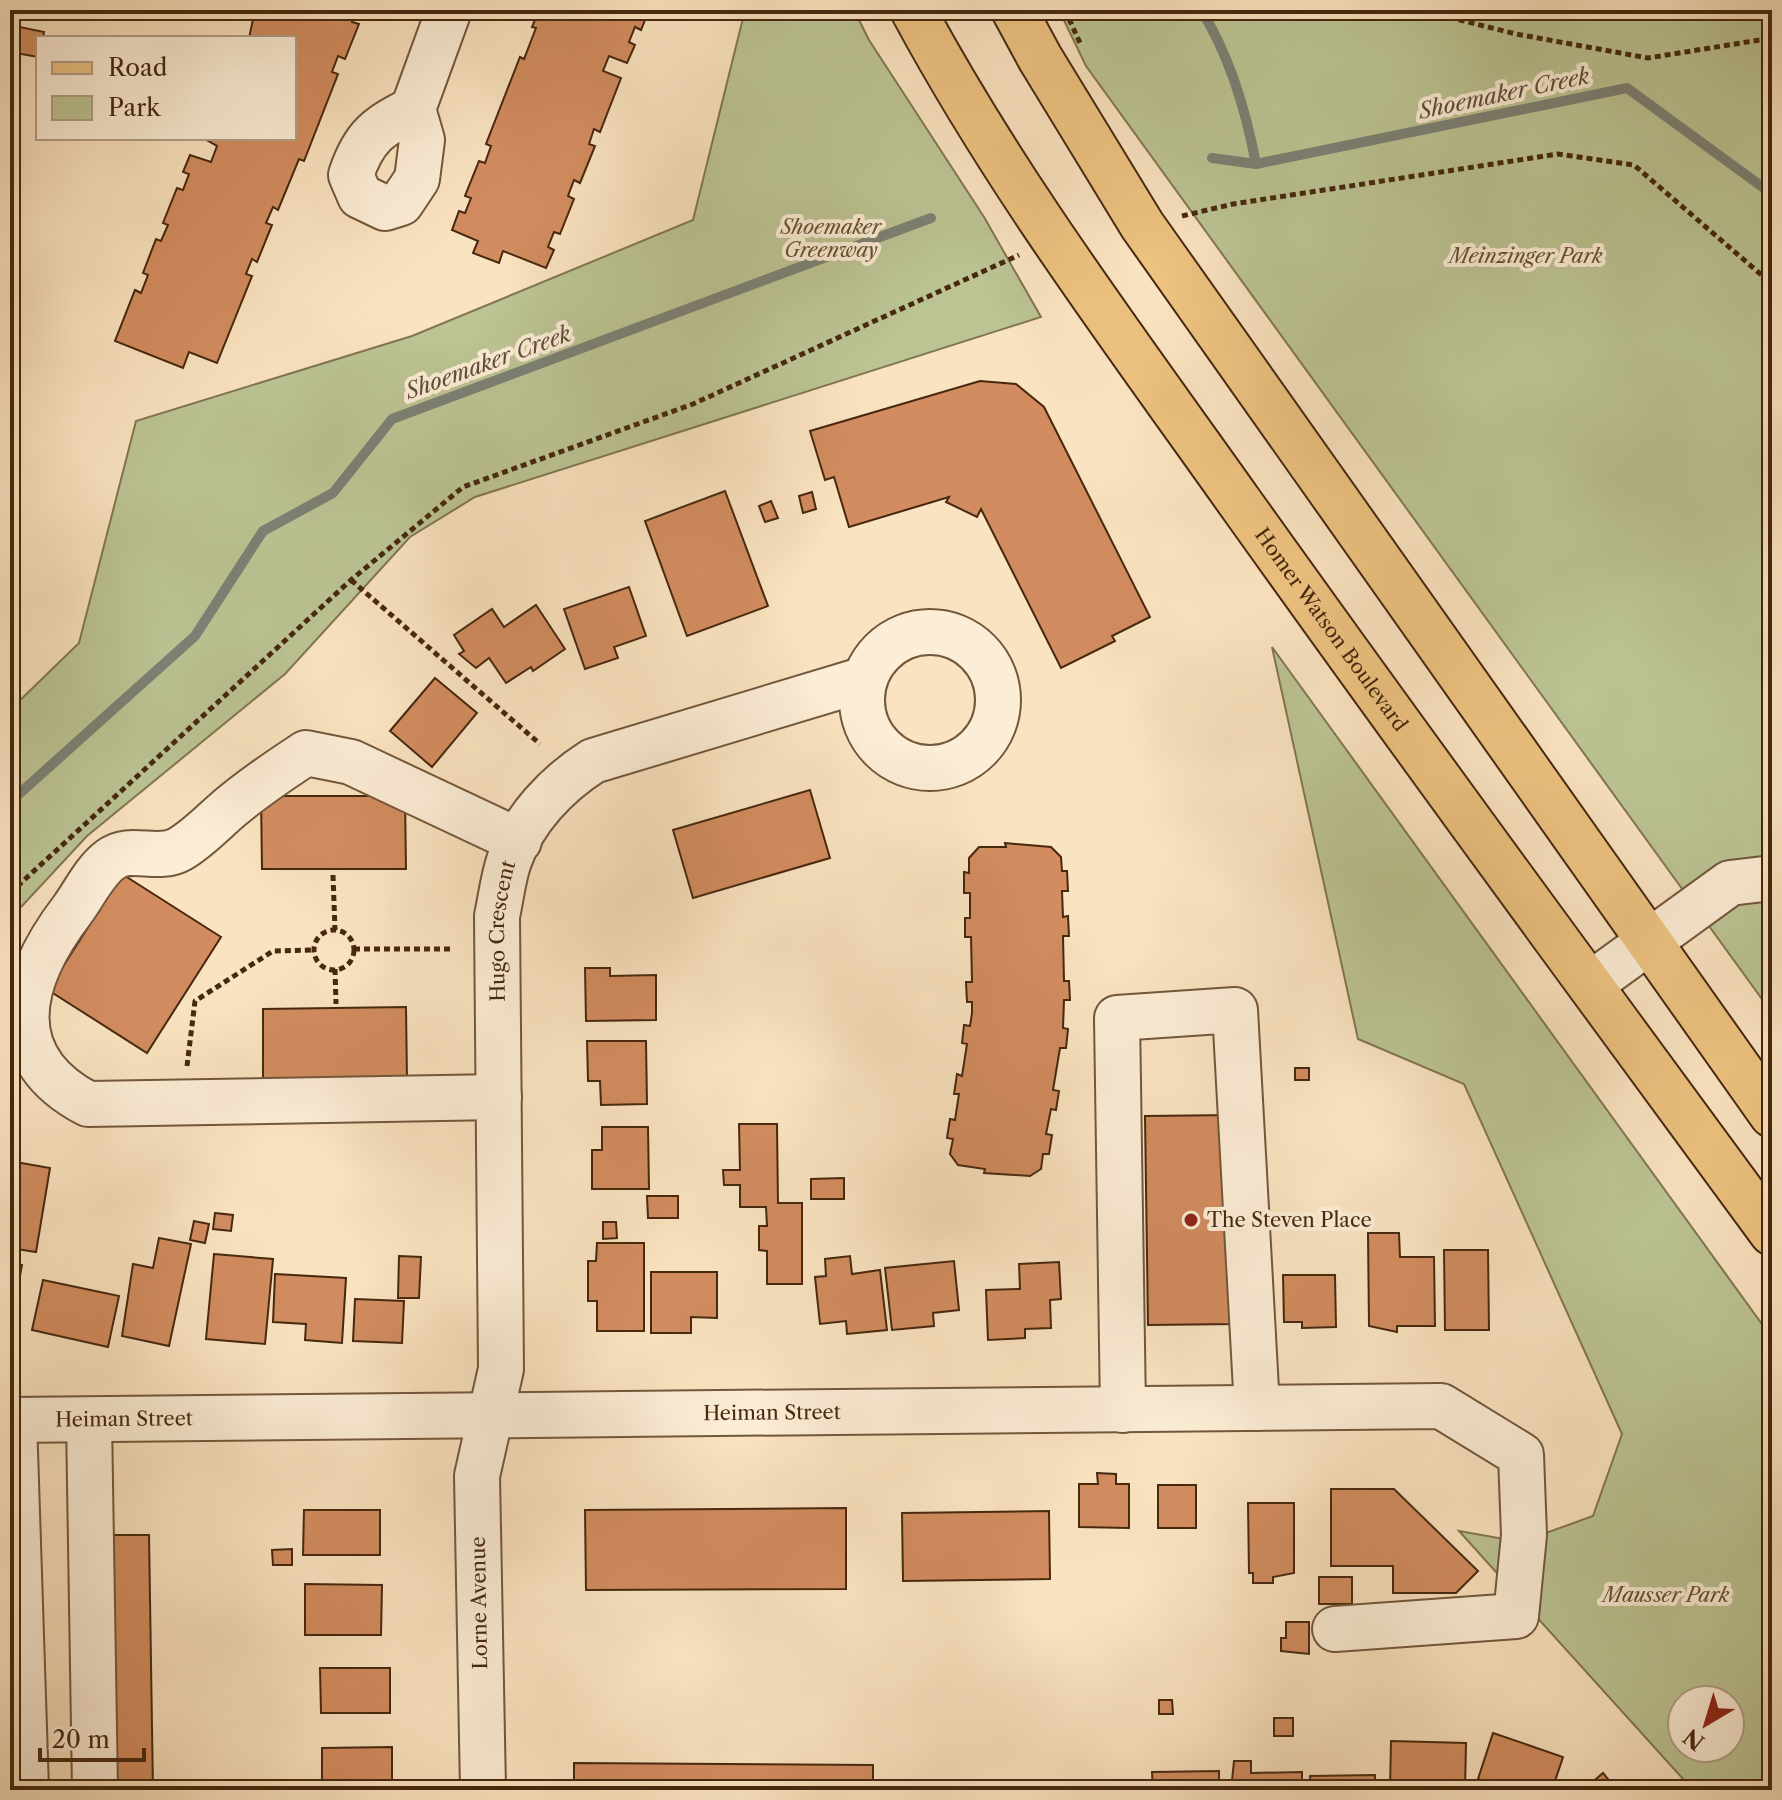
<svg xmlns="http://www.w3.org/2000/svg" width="1782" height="1800" viewBox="0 0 1782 1800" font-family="'Libre Caslon Text',serif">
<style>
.green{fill:#bcc494;stroke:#817652;stroke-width:2;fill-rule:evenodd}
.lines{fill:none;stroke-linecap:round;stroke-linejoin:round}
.stream{stroke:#7c8175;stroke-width:10}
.building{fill:#d28c5f;stroke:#46280f;stroke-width:2}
.minor-casing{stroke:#73573b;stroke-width:48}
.major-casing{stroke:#46280f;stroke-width:48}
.path{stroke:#46280f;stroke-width:5;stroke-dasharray:6 4;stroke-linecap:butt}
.minor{stroke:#fcedd6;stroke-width:44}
.major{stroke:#edc280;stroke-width:44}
.poi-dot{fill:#8f2418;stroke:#fcedd6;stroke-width:3}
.labels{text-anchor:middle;stroke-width:8;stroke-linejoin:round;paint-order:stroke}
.park-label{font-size:20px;font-style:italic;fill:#644f30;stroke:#fcedd6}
.street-label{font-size:20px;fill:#46280f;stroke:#fcedd6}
.poi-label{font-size:20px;fill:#46280f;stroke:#fcedd6;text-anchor:start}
.water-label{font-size:22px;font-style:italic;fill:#5c4d3a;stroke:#fcedd6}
</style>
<rect width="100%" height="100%" fill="#fae3c0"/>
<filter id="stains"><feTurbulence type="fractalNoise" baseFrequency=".0025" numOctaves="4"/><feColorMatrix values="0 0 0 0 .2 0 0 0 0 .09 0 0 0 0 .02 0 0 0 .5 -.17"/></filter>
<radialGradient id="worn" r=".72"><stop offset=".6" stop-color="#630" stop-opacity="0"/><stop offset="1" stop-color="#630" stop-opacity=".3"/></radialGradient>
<g class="green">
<path d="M745,10h109l15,30 115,177 57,100 -566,180 -65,40 -125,137 -198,162 -77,83v-209l69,-67 57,-222 276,-85 281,-116z"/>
<path d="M1059,10h713v1003l-686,-947z"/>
<path d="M1272,647l500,691v452h-79l-234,-259 62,11 72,-26 29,-82 -158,-350 -106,-45zM1682,1700h48v48h-48z"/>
</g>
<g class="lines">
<g class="stream">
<path d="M1201,10c29,46 45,101 55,154"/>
<path d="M1212,158l44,6 371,-76 145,106"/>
<path d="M10,802l185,-166 68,-105 70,-38 59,-74 539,-201"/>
</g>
</g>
<g class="building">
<path d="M255,10h102l-5,12 7,2 -14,35 -7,-3 -6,16 6,2 -34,87 -5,-2 -21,51 -5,-3 -7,16 6,2 -15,37 -5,-3 -6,15 6,2 -35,87 -28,-11 -6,16 -68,-27 20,-51 6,3 7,-18 -5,-2 13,-34 5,2 7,-16 -5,-2 14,-35 6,2 6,-16 -6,-2 7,-17 21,7 6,-16 -14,-8h91v-100h-45z"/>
<path d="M539,10h110l-8,20 -6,-3 -6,15 6,3 -8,18 -18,-7 -6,15 18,7 -21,54 -6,-3 -5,15 6,2 -15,37 -6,-3 -6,16 6,3 -14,35 -6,-2 -6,15 6,3 -8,18 -43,-17 -4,12 -26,-10 5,-12 -26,-11 7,-19 6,2 6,-15 -6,-2 14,-35 6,2 6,-17 -5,-2 34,-87 4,2 12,-31 -4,-1z"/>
<path d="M10,25l34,7 -1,6h-5v19l-28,-5z"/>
<path d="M980,381l36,3 28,23 106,210 -38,19 3,5 -54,27 -80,-159 -4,8 -31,-15 3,-5 -100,30 -15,-50 -9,3 -15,-49z"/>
<path d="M725,491l43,115 -81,30 -42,-115z"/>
<path d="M812,492l4,17 -13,4 -4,-17z"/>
<path d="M771,501l7,17 -13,4 -6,-16z"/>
<path d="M629,587l17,49 -32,11 4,11 -33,11 -21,-60z"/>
<path d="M536,605l29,44 -32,22 -2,-4 -25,16 -17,-25 -13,10 -17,-14 5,-3 -10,-16 38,-26 12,18z"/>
<path d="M435,678l42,35 -45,54 -42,-36z"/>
<path d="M810,790l20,68 -137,40 -20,-68z"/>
<path d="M261,796h144l1,73h-144z"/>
<path d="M1005,843l46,4 10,10 1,14h5l1,20h-6l1,26 5,-1 1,20h-6l1,45h5l1,19h-6l-1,28 5,1 -2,19h-6l-7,42 6,1 -3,19 -5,-1 -5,25 6,1 -3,19h-6l-2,15 -11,7 -46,-3 1,-4 -27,-4 -8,-11 3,-15 -6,-1 3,-19 5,1 4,-26h-5l3,-20 5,2 5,-32 -5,-1 2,-18 6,1 2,-13v-11h-5l-1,-20h6l-1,-45h-6v-19h5v-25h-6v-21l5,1v-15l10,-11h27z"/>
<path d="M122,874l99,63 -74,116 -99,-63z"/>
<path d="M585,968h25v8l46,-1v45l-70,1z"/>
<path d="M406,1007l1,73 -144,2v-73z"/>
<path d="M587,1041h59l1,63 -46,1 -1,-24h-12z"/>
<rect x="1295" y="1068" width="14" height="12"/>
<path d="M1234,1115l3,209 -89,1 -3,-209z"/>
<path d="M739,1124h38l1,79h24v81h-35v-33l-8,-1v-24h8l-1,-19h-26v-22h-16l-1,-15h17z"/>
<path d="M602,1127h46l1,62h-57v-39h10z"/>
<path d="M10,1161l40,7 -14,84 -26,-4z"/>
<path d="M844,1178v21h-33v-20z"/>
<path d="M647,1196h31v22h-30z"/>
<path d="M215,1213l18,2 -2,16 -18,-2z"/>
<path d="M194,1221l15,3 -4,19 -15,-3z"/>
<path d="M603,1222h13l1,16 -14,1z"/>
<path d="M1368,1233h31l1,24h34l1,69h-38v6l-28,-6z"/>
<path d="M159,1238l32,6 -22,102 -47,-10 11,-72 20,4z"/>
<path d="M597,1243h47v88h-47v-30h-9v-40h8z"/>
<path d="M1444,1250h44l1,80h-44z"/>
<path d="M214,1254l59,5 -8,85 -59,-5z"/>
<path d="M399,1256l22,1 -2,41h-21z"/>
<path d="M850,1256l2,18 28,-4 7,60 -40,4 -1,-13 -26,3 -5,-47 11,-1 -1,-17z"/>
<path d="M954,1261l5,49 -26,3 1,13 -42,4 -7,-62z"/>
<path d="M10,1262l12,3 -12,65z"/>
<path d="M1059,1262l2,37 -11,1 1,28 -26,1v9l-37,2 -2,-50 34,-1 -1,-25z"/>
<path d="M651,1272h66v46l-26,-1v16h-40z"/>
<path d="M275,1274l71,4 -4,65 -37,-3 1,-16 -33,-2z"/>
<path d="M1283,1275h52l1,52 -34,1v-6h-18z"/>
<path d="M43,1280l76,16 -11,51 -76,-17z"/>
<path d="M355,1299l49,2 -2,42 -49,-2z"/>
<path d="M1097,1473l19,1v10h13v44l-50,-1v-43h19z"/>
<rect x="1158" y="1485" width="38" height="43"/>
<path d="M1331,1489h63l84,82 -22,22h-63v-27h-62z"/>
<path d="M1248,1503h46v70l-21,4v6h-20v-10h-4z"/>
<path d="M846,1508v81l-260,1 -1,-80z"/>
<path d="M304,1510h76v45h-77z"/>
<path d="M1049,1511l1,68 -147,2 -1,-68z"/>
<path d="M101,1535h48l4,255h-48z"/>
<path d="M292,1549v16h-19l-1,-15z"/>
<rect x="1319" y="1577" width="33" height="27"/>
<path d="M305,1584l77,1 -1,50h-76z"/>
<path d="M1286,1622h23v32l-28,-3v-13h5z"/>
<path d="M320,1668h70v45h-69z"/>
<path d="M1159,1700h13l1,14h-14z"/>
<rect x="1274" y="1718" width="19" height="18"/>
<path d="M1493,1733l70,24 -11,33h-53l1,-3 -22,-8z"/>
<path d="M1391,1741l75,2 -1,47h-75z"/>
<path d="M392,1747v43h-70v-42z"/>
<path d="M1234,1761h17v12l51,-1v18h-71z"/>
<path d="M574,1763l299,2v25h-299z"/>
<path d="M1219,1771v19h-66l-1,-18z"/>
<path d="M1603,1773l14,17h-34z"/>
<path d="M1375,1775v15h-65v-14z"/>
</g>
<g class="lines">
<g class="minor-casing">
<g id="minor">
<path d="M413,109c-35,18 -49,27 -62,66l9,21 25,12 16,-5 16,-24 5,-39 -9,-31 36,-99"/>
<circle cx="930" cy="700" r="68"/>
<path d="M1592,983l138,-100 42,-5"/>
<path d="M499,1097l-411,7c-88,-46 -71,-122 -15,-195 11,-15 22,-38 37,-49 20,-16 48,2 70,-11 19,-11 35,-29 52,-43 24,-20 48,-36 74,-53l45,9 168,79"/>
<path d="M1123,1410l-6,-392 118,-8 22,398"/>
<path id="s1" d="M10,1420l1431,-14 80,49 3,80 -8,81 -181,13"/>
<path d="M14,1420l12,370"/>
<path d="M89,1420l6,370"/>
<path id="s2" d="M483,1790l-6,-314 24,-107 -4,-453c4,-18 6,-38 12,-55 14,-42 48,-77 84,-100l272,-82"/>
</g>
</g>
<g class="major-casing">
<g id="major">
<path id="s3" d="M913,10c94,175 214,333 328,494 175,245 353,487 531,729"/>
<path d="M1014,10l26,48 102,167 630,890"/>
</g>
</g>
<g class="path">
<path d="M1065,10l15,33"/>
<path d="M1420,10l96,24 132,24 124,-20"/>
<path d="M1182,216l51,-12 325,-50 76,11 138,119"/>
<path d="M351,580l189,164"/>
<path d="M333,875l2,55"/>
<path d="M10,893l341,-313 112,-93 230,-83 326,-149"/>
<circle cx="334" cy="950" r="20"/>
<path d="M354,949h99"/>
<path d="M335,969l1,35"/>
<path d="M187,1066l8,-65 78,-50 41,-1"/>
</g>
<use href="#minor" class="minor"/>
<use href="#major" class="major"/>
</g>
<circle class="poi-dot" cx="1191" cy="1220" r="8"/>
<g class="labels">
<g class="park-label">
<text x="831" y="234">Shoemaker<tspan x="831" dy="23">Greenway</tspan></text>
<text x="1526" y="263">Meinzinger Park</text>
<text x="1666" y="1602">Mausser Park</text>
</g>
<g class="street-label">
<text dy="7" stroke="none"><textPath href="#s3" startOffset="748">Homer Watson Boulevard</textPath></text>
<text dy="7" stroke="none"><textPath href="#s2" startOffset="862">Hugo Crescent</textPath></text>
<text dy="7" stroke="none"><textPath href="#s1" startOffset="762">Heiman Street</textPath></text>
<text dy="7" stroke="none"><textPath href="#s1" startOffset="114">Heiman Street</textPath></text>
<text transform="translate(479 1603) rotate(-91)" y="7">Lorne Avenue</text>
</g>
<g class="poi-label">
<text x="1207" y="1227">The Steven Place</text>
</g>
<g class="water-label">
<text transform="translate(1504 93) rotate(-12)" y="8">Shoemaker Creek</text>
<text transform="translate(488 362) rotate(-20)" y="8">Shoemaker Creek</text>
</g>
</g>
<rect width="1782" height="1800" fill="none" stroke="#fae3c0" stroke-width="40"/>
<rect x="12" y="12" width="1758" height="1776" fill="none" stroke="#46280f" stroke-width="4"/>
<rect x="20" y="20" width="1742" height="1760" fill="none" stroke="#46280f" stroke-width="2"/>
<rect x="36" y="36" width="260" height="104" fill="#fcedd6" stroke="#b39e86" stroke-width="2"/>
<rect x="52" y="62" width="40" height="12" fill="#edc280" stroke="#b39e86" stroke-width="2"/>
<text x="108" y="76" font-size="24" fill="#46280f">Road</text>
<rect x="52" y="96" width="40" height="24" fill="#bcc494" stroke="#b39e86" stroke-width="2"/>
<text x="108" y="116" font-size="24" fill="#46280f">Park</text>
<g transform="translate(1706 1724) rotate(218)"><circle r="38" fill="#fcedd6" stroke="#b39e86" stroke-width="2"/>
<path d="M0-6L14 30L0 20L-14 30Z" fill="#8f2418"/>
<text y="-12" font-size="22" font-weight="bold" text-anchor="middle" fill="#46280f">N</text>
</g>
<path d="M40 1748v12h104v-12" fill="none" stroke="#46280f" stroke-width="4"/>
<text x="52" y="1748" font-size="24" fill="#46280f" stroke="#fcedd6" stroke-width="6" paint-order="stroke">20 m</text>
<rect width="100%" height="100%" filter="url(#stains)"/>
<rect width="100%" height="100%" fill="url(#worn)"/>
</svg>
